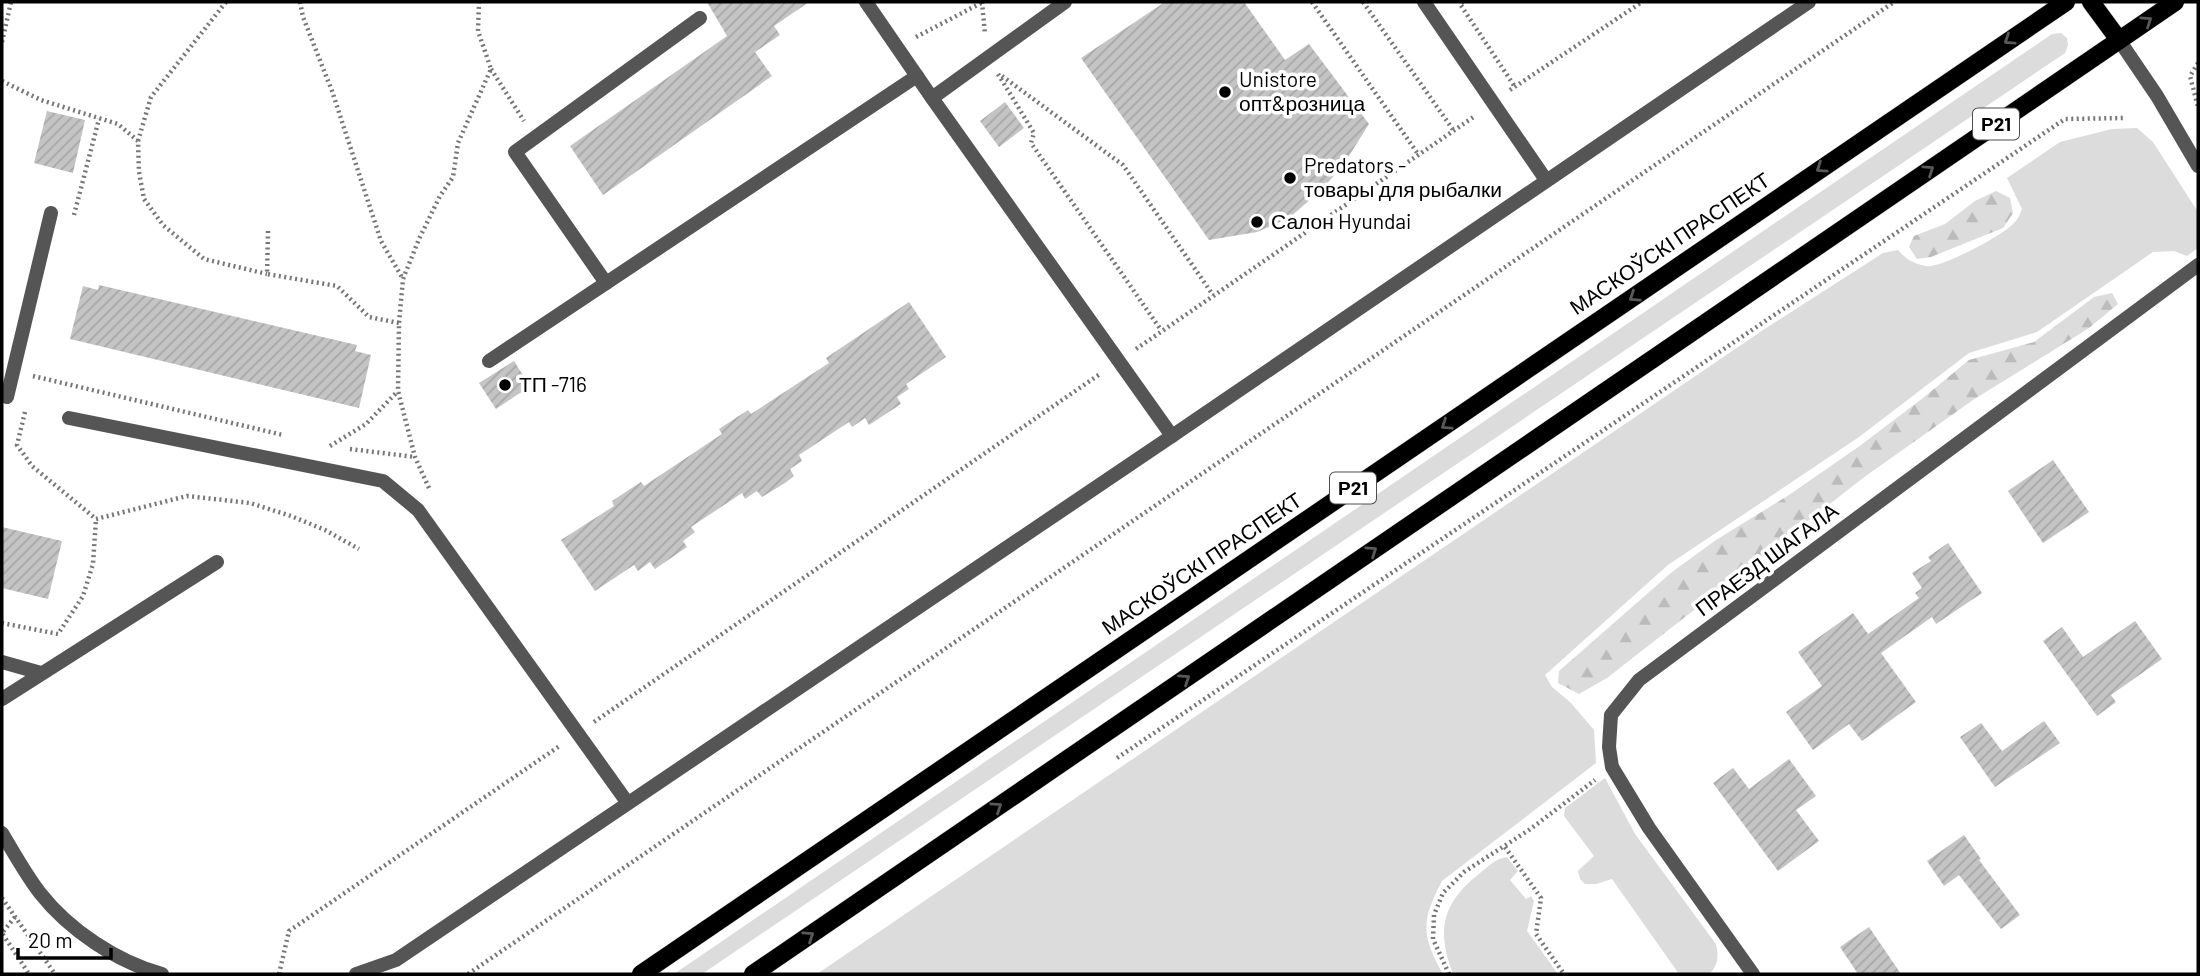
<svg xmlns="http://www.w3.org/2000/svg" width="2200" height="976" viewBox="0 0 2200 976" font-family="Barlow,sans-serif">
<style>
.green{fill:#dcdcdc}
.forest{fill:url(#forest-firs)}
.building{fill:url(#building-hatch)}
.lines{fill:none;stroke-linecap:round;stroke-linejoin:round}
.primary-casing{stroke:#dbdbdb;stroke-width:19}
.path{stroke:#777;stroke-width:4.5;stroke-dasharray:2 3.5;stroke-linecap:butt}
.lane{stroke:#555;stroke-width:14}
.street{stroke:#555;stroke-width:14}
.primary{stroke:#000;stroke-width:18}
.oneway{stroke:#595959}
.poi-dot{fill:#000;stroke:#fff;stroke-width:2.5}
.labels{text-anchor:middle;stroke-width:7;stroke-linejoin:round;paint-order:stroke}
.shield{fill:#fff;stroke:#4c4c4c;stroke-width:2}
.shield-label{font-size:19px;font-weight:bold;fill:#000}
.poi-label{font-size:21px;fill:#000;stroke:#fff;text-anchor:start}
.street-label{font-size:21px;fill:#000;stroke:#fff}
</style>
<defs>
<pattern id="forest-firs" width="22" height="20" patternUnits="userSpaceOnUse" patternTransform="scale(1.75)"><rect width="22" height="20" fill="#dcdcdc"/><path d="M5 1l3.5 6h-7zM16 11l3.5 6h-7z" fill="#bbb"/></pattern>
<pattern id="building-hatch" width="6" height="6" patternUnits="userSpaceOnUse" patternTransform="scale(1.75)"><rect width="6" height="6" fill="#c4c4c4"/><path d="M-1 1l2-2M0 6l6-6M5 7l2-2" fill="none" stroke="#a7a7a7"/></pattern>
</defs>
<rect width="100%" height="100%" fill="#fff"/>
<g class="green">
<path d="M2061,33l6,5 1,7 -3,8 -1363,921h-28l1378,-940z"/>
<path d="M2137,128l16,14 45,70v36l-11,8 -13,-5 -21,1 -116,80 -68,21 -110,84 -191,128 -123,110 7,12 19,16 23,27 2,33 -154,118c-21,40 -21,54 1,93h-626l946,-644 120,-77 15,-3c8,9 16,14 28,16 14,3 78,-31 88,-43 4,-3 6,-10 8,-14l-15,-31 53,-36 52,-13z"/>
<path d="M1605,778l30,56 81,110c3,12 2,22 -7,30h-30l-67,-95 -16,5h-11l-5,-5 -2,-8 16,-15 -30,-40 1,-8z"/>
<path d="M1507,857l11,14 -8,9 16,19 5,-3 3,5 -7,30 31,43h-105c-17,-44 -11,-71 27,-101 9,-7 16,-15 27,-16z"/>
</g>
<g class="forest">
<path d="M1996,191l14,7 3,15 -10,15 -72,29 -14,2 -8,-12 5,-11 31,-12 30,-23z"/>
<path d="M2112,293l6,11 -29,24 -116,72 -110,78 -256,200 -28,16 -21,-11 1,-12 113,-99 44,-32 73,-45 72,-50 62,-47 46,-38 65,-18 60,-45z"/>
</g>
<g class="building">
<path d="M707,2h102l-35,24 6,9 -25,17 17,24 -169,119 -33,-49 157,-110z"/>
<path d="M1165,2h79l41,58 24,-16 60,80 -27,43 -23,25 -30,26 -32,14 -48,8 -128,-182z"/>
<path d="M1005,102l19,26 -25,19 -19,-26z"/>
<path d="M47,111l38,9 -12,53 -39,-10z"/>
<path d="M99,285l258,60 -2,6 16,4 -12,53 -289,-69 13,-53 15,4z"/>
<path d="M909,302l37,55 -40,27 3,5 -12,8 4,7 -32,21 -4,-7 -13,9 -3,-5 -50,33 3,6 -12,8 4,7 -9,7 -23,14 -5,-6 -12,8 -3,-6 -51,34 4,5 -12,9 4,6 -32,22 -5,-7 -12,9 -4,-6 -39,26 -34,-51 53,-34 -2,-5 29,-19 3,4 78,-52 -3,-5 29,-19 3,4 78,-51 -3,-5z"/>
<path d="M514,361l16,25 -34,23 -17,-26z"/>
<path d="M2053,460l36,52 -46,31 -35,-52z"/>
<path d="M2,527l60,14 -14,58 -46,-11z"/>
<path d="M1948,543l34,50 -46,31 -4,-7 -51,36 35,49 -54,39 -13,-17 -36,26 -27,-38 36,-26 -24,-34 55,-39 15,21 51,-36 -4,-5 7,-5 -10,-15 19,-12 -3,-4z"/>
<path d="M2135,621l27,38 -51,36 5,7 -19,14 -54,-75 19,-14 21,30z"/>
<path d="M2044,721l16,22 -65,44 -35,-50 21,-14 21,28z"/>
<path d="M1789,759l27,37 -20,14 23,31 -41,30 -65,-88 20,-15 16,21z"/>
<path d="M1964,835l17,24 -2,1 41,55 -19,14 -42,-54 -15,11 -17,-25z"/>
<path d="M1869,927l32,47h-43l-18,-27z"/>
</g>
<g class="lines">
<g class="primary-casing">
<g id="primary">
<path d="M2091,2l28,38"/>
<path d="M641,974l1425,-972"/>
<path d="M753,974l1422,-972"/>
</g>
</g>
<g class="path">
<path d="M300,2l3,15 29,74 49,150 22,38"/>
<path d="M982,2l3,32"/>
<path d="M1312,2l106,152"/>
<path d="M1363,2l91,129"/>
<path d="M1463,2l-3,2 55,83"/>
<path d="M916,37l67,-35"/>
<path d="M2,42l9,-40"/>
<path d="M2198,63l-8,13 8,31"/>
<path d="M491,69l33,52"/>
<path d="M998,74l36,59 -3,10 130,187"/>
<path d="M1002,76l121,89 90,130"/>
<path d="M2,81l39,19 77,24 20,17 1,31 5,27 19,26 41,34 63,15"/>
<path d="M1510,90l132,-88"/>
<path d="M138,141l13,-44 75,-95"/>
<path d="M74,215l25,-96"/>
<path d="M268,231l-1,43 70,12 32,31 30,6"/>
<path d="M1136,349l339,-233"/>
<path d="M33,376l250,59"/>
<path d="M25,412l-8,33 15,21 64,53"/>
<path d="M330,446l36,-22 32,-33"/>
<path d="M350,449l65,8"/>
<path d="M429,488l-14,-31 -17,-66 1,-68 4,-44 16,-40 21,-43 13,-19 5,-34 33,-74 -13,-38 1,-29"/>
<path d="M96,519l91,-23 63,7 41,13 34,14 34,19"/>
<path d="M2,623l56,11 25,-38 10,-32 3,-45"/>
<path d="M594,722l506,-348"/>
<path d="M1117,758l948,-639 58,-1"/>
<path d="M1505,847l36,51 -5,36 28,40"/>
<path d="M2,898l53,76"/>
<path d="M15,917l-13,16 27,41"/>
<path d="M279,974l10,-43 272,-186"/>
<path d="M468,974l1426,-972"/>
<path d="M1449,974l-16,-35 1,-24 9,-22 21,-21 65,-42 66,-50"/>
</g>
<g class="lane">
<path d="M866,2l66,96 240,338"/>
<path d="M1424,2l122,178"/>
<path d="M932,98l133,-96"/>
<path d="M606,283l-91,-131 185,-134"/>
<path d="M489,361l428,-285"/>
<path d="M2,395l5,2 44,-184"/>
<path d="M69,418l314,63 35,29 209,292"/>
<path d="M2,662l39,11"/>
<path d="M2,699l215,-137"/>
<path d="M2,833c12,20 24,42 38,60 29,37 77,69 122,81"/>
<path d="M356,974l40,-14 776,-524 637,-434"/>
</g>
<g class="street">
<path d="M2119,40l38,56 41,70"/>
<path d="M1753,974l-104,-146 -37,-61 -3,-20 2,-32 28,-35 559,-415"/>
</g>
<use href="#primary" class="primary"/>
</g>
<defs><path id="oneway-chevron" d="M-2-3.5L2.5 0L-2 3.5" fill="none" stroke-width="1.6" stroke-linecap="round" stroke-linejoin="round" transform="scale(1.75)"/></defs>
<g class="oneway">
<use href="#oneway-chevron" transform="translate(2147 21) rotate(-34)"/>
<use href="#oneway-chevron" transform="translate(2009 40) rotate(146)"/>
<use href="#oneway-chevron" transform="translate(1821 168) rotate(146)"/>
<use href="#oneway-chevron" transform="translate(1929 170) rotate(-34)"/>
<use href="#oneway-chevron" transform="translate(1634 297) rotate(146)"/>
<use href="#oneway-chevron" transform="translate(1446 425) rotate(146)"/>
<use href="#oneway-chevron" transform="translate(1372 551) rotate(-34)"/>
<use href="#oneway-chevron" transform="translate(1185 679) rotate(-34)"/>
<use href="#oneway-chevron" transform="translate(997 807) rotate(-34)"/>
<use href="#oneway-chevron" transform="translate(809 936) rotate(-34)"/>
</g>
<g class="poi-dot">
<circle cx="1225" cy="92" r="7"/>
<circle cx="1290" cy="178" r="7"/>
<circle cx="1257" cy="222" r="7"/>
<circle cx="505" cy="385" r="7"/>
</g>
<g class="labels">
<g class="shield">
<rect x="1973" y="108.5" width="46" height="31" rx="5"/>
<rect x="1330" y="472.5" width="46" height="31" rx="5"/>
</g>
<g class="shield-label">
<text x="1996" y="131">Р21</text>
<text x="1353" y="495">Р21</text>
</g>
<g class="poi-label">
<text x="1239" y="87">Unistore<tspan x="1239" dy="24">опт&amp;розница</tspan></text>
<text x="1304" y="173">Predators -<tspan x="1304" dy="24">товары для рыбалки</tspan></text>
<text x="1271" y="229">Салон Hyundai</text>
<text x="519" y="392">ТП -716</text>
</g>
<g class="street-label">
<text transform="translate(1670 244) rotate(-34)" y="7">МАСКОЎСКІ ПРАСПЕКТ</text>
<text transform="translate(1767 560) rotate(-37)" y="7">ПРАЕЗД ШАГАЛА</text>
<text transform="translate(1202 564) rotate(-34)" y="7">МАСКОЎСКІ ПРАСПЕКТ</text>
</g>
</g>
<rect width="2200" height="976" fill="none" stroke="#000000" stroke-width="7"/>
<path d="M18 948v10h93v-10" fill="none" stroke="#000000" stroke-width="3.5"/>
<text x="28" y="948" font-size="21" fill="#000000" stroke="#ffffff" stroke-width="5" paint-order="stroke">20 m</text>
</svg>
